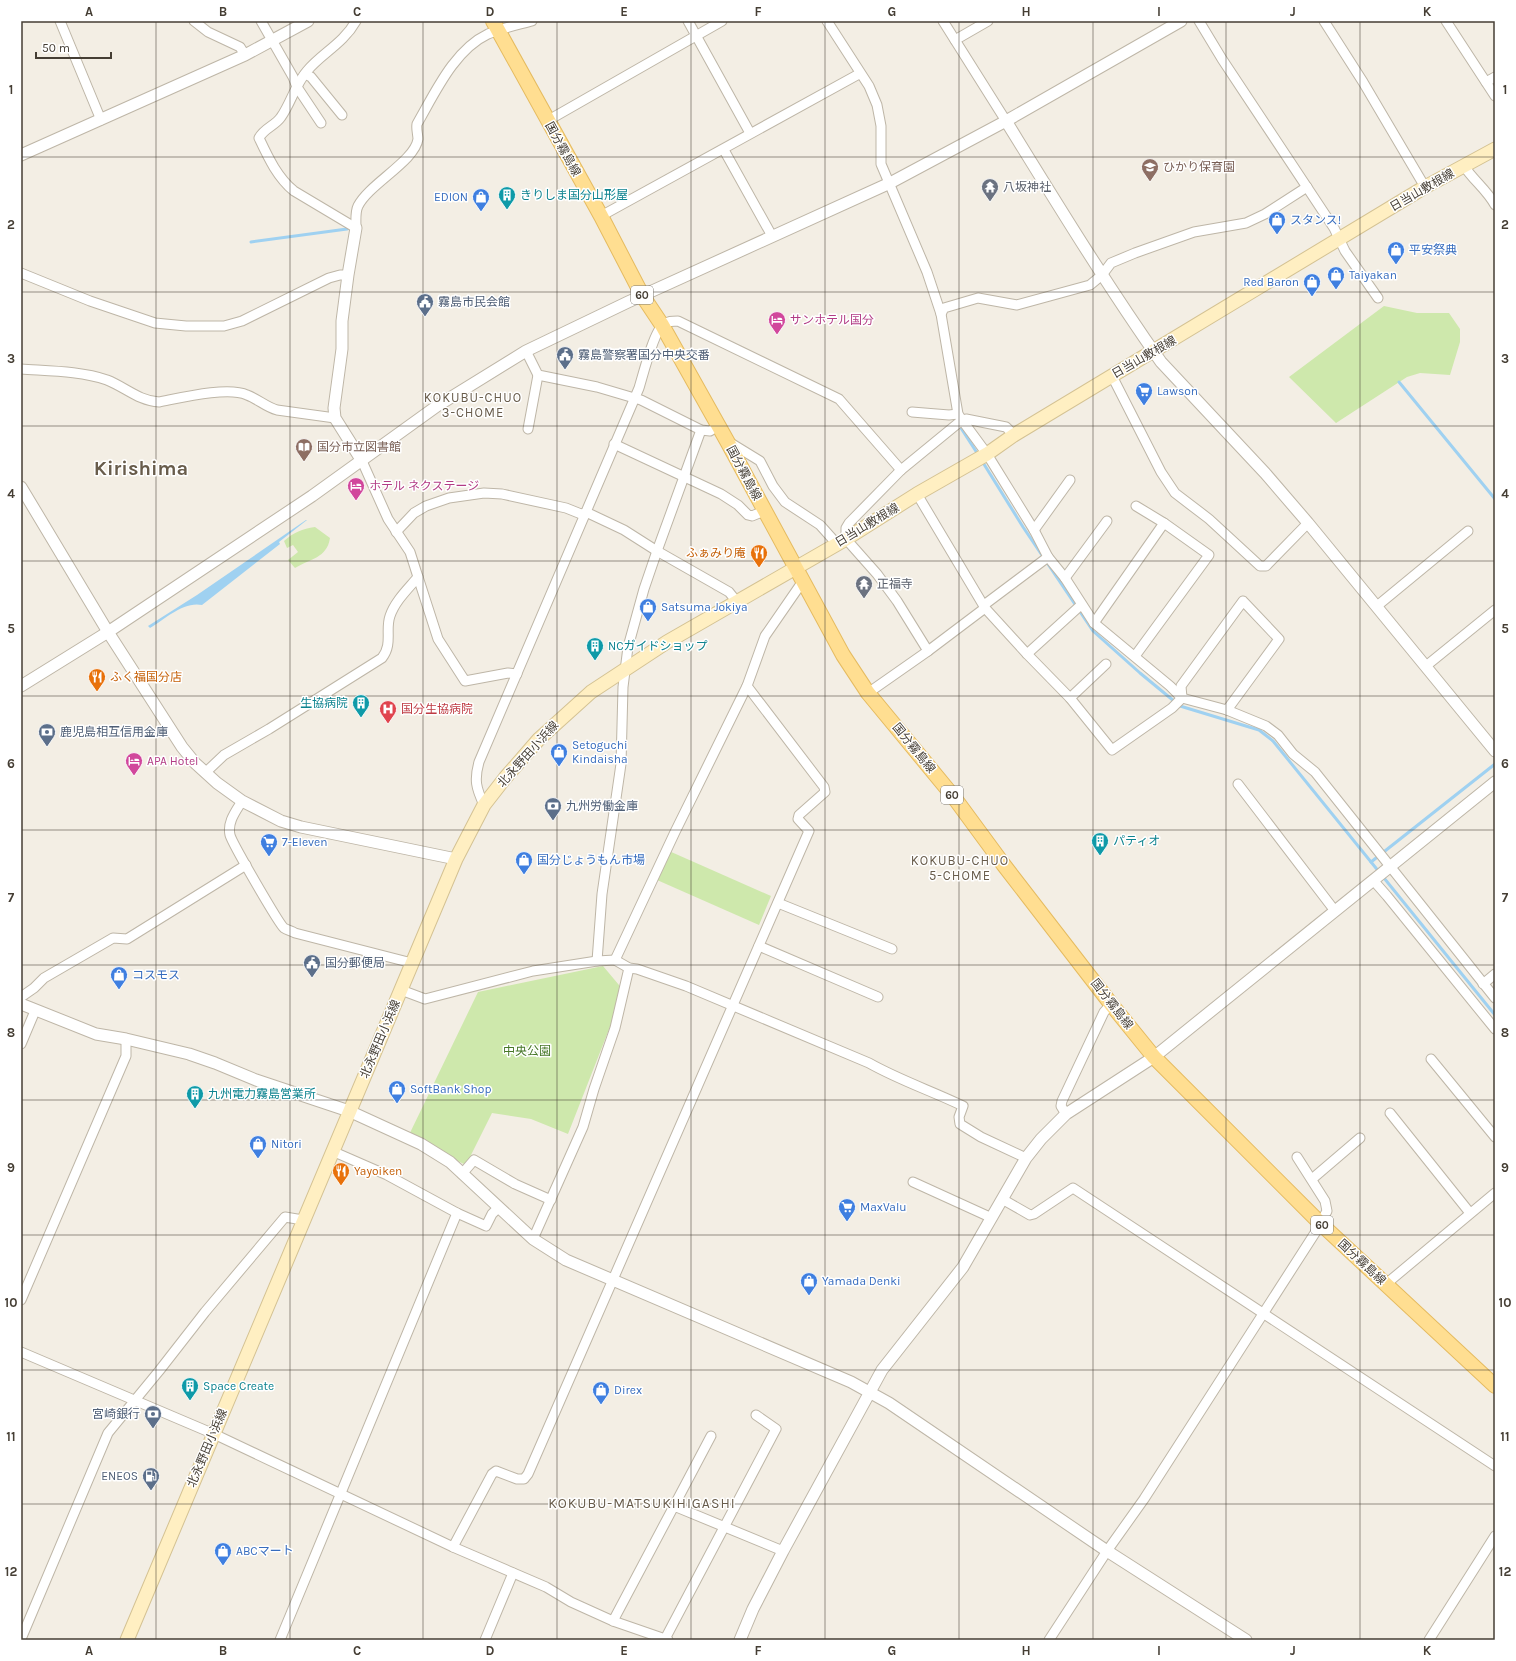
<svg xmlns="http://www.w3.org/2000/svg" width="1516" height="1661" viewBox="0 0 1516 1661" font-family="Karla,'Noto Sans JP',sans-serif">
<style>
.green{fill:#cee8ac}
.water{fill:#9fd1f1}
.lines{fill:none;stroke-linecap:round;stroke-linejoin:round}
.stream{stroke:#9fd1f1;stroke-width:3}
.minor-casing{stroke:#beb6a7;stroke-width:11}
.tertiary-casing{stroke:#beb6a7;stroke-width:13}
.secondary-casing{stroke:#d4c293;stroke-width:15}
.primary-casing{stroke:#e5bb60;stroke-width:16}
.minor{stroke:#fff;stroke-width:9}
.tertiary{stroke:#fff;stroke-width:11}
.secondary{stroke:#ffefc2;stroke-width:13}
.primary{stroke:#ffde91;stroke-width:14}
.grid{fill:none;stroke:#453e34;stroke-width:1;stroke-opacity:0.55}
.labels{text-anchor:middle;stroke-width:3;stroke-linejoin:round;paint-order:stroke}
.shield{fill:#fff;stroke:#7d7871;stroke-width:1}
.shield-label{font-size:11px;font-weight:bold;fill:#453e34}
.street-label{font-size:12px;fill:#453e34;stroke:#fff}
.education-label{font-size:12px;fill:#785e54;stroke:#fff;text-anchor:start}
.worship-label{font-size:12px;fill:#5b616d;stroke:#fff;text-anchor:start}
.culture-label{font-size:12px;fill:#0d838f;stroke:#fff;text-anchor:start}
.shop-label{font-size:12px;fill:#366cbe;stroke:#fff;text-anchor:start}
.service-label{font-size:12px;fill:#4e5e75;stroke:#fff;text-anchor:start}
.hotel-label{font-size:12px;fill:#b23c85;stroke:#fff;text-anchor:start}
.food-label{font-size:12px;fill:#c56008;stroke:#fff;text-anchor:start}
.health-label{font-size:12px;fill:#be3a42;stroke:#fff;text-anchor:start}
.park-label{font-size:12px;fill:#467727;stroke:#fff}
.neighbourhood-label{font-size:13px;letter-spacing:1px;fill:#685c4b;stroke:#fff}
.quarter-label{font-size:14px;letter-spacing:1px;fill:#685c4b;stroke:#fff}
.town-label{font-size:20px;font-weight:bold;fill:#685c4b;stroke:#fff}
.neatline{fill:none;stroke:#453e34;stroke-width:1.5}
.grid-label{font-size:13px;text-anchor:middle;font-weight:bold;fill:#453e34}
</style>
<rect width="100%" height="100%" fill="#f3eee4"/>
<g class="green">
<path d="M1384,306l33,7h32l11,16v13l-10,33 -30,-2 -13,4 -71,46 -47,-46z"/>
<path d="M315,527l15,11c-3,20 -20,21 -35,30l-7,-8 10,-8 -5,-7 -6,3 -3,-7c10,-9 18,-12 31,-14z"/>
<path d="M669,851l102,45 -12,29 -102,-45z"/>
<path d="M603,966l21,25 -56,143 -37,-15 -39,-6 -26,52 -58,-28 70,-145z"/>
</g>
<path class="water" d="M306,520h1l-28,22 1,2 -78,61c-18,-4 -37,14 -52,23l-2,-2 49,-31z"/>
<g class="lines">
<g class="stream">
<path d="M251,242l96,-13"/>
<path d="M1399,382l96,117"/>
<path d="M959,425l20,31"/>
<path d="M982,461l41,66 70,104 47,42 40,33 79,24 14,11 222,274"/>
<path d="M1371,862l124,-98"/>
</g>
<g class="minor-casing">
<g id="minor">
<path d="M60,21l41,99"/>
<path d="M194,21l14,11 32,15 5,8"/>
<path d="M261,21l32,56 4,10 24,36"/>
<path d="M356,21c-13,23 -34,32 -49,50 -12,14 -16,32 -26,46 -6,9 -17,11 -22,21 9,19 18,39 35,53l62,37"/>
<path d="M688,21l62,112"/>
<path d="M827,21l42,65 8,19 4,21v38l46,108 14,42 17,100 4,6 -61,50 -52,53 -3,5v11l31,35 20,27 31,50"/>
<path d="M943,21l63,100"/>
<path d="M1199,21l23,38 112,169 11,23 33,47"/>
<path d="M1324,21l39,61 62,105"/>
<path d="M1446,21l49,75"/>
<path d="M955,40l33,-19"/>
<path d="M305,74l6,3 31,38"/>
<path d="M1486,82l9,-5"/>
<path d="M547,121l175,-100"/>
<path d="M724,150l48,86"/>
<path d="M1464,166c9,14 23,24 31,39"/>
<path d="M601,216l258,-142"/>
<path d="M356,228c0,-6 -1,-16 2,-22 11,-22 57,-45 60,-67 0,-4 -2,-10 -1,-15 18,-31 37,-74 71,-90 14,-6 29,-9 44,-13"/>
<path d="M21,273l69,28 65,22 31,3h38l18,-5 87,-43 11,-3h8"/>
<path d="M941,314l3,-6 34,-10 39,7 73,-20 12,-10 9,-12 24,-10 59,-21 52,-9 19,-9 42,-27"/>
<path d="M526,351l12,24 59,12 44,13 60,30 9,1 8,-5"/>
<path d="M21,369c28,2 60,2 86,11 18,7 32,21 52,22 21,-4 69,-16 88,-7 11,4 19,12 30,15l58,8"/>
<path d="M1112,376l49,96 14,21 34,26 51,47h6l42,-43"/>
<path d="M912,412l37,3 9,-1"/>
<path d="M528,429l10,-54"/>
<path d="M1014,435l-8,-8 -40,-8 -4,1 25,34 47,76 14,27 17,21 29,45 76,63 12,12 45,12 39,16 12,9 15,19 22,18 180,226"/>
<path d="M729,442l31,19 13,25 12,16 35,23 17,19"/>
<path d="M614,444l107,50 17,11 10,10 4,1 12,-5"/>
<path d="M917,494l68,114 42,46 43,44 42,52 60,-42 10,-10 -1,-12 62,-85 36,38 -52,71"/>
<path d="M1136,506l28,17"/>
<path d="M1034,530l36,-50"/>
<path d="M396,532l18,-19 12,-7 23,-8 35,-5 18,1 64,14 15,6 7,-1 36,17 33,21 72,41 8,10"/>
<path d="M418,577l20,62 27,42 43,-8 9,1"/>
<path d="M1065,578l42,-57"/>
<path d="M984,605l64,-48"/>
<path d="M1377,606l91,-75"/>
<path d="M1094,623l70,-100 45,32 -74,101"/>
<path d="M1027,654l54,-49"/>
<path d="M1426,666l69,-56"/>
<path d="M868,693l60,-42 57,-43"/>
<path d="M1070,698l36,-34"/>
<path d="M205,773l19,-18 45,-26 113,-71c11,-14 3,-28 8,-42 5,-15 18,-27 28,-39l-8,-25 -22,-33 -26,-58"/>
<path d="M1238,784l97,127"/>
<path d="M242,801c-6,10 -15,21 -12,34 2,8 49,89 54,93 3,2 8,3 11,5l117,30"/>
<path d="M484,805c-8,-17 -10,-25 -5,-43l160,-374c4,-13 15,-57 24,-63 5,-4 9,-4 15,-4l161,78 62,71"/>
<path d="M1373,880l14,16 108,133"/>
<path d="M778,903l114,46"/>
<path d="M759,946l119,51"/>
<path d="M615,960l60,-128 72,-146 18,-50 38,-55"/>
<path d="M597,961l5,-67 19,-130 2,-77 5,-40 16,-58 13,-38 44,-121"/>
<path d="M1483,984l12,-10"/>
<path d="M401,990l24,9 108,-28 64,-10 18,-1 14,8 8,1 49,17 183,77c30,17 63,28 94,43l-4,11 1,7 21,13 45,21"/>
<path d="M21,997l13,-9 10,-10 69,-40 14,1 119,-74"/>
<path d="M21,1044l14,-33"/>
<path d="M1431,1059l64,78"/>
<path d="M1390,1113l80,100"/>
<path d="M1066,1114l-5,-8 1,-5 42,-89 7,-8"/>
<path d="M332,1151l55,24 70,38 29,13 6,-12 6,-6"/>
<path d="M462,1174l12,-14 41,24 36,16"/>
<path d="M1312,1179l48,-41"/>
<path d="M913,1182l79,36"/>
<path d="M1002,1199l28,16 4,-1 39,-26 422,278"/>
<path d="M533,1239l50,-112 11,-38 21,-61 14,-60"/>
<path d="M1386,1284l109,-91"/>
<path d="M21,1300l105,-244v-17"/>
<path d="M21,1352l193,82 239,113 93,40 25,15 42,19 55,19"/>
<path d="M674,1506l37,-70"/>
<path d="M453,1547l39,-73 4,-3 21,8h7l4,-5 281,-643 -11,-12 1,-4 26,-23 -1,-5 -77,-101"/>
<path d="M613,1621l61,-115 109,45"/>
<path d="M21,1639l87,-206 51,-62 46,-59 80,-95 18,3"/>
<path d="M665,1639l111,-210 -20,-14"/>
<path d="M280,1640l177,-427"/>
<path d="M485,1640l28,-67"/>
<path d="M1049,1640l58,-89 37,-52 171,-266 12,-22 -2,-10 -28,-44"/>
<path d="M1429,1640l66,-104"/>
</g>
</g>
<g class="tertiary-casing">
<g id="tertiary">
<path d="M1006,121c50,81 100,163 155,241l104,111 43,50 187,228"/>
<path d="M21,155l224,-100 63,-34"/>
<path d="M356,228l-8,47 -6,46v28l-8,59 1,10 27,43"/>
<path d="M21,487l87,145 74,115 13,16 22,20 25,18 39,20 20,6 155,32"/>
<path d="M21,686l87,-54 204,-136 125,-90 89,-55 102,-49 262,-119 116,-62 175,-100"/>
<path d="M21,1004l75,30 30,5 63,15 26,9 41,17 93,31 72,33 29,18 83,77 33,21 285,122 38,21 218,148 139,89"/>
<path d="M740,1640l13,-31 30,-58 99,-181 81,-103 63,-109 15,-19 25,-25 88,-57 341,-275"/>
</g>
</g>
<g class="secondary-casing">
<path id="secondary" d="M127,1640l329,-781 28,-54 21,-27 34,-39 52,-47 76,-50 179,-103 71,-45 70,-40 27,-19 411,-248 70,-38"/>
</g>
<g class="primary-casing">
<path id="primary" d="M493,21l108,195 41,79 20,30 65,116 116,214 25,38 85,103 50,68 108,140 43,53 166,166 175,163"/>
</g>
<use href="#minor" class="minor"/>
<use href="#tertiary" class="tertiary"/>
<use href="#secondary" class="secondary"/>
<use href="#primary" class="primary"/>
</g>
<path class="grid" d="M156,21v1619M290,21v1619M423,21v1619M557,21v1619M691,21v1619M825,21v1619M959,21v1619M1093,21v1619M1226,21v1619M1360,21v1619M21,157h1474M21,292h1474M21,426h1474M21,561h1474M21,696h1474M21,830h1474M21,965h1474M21,1100h1474M21,1235h1474M21,1370h1474M21,1504h1474"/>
<defs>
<g id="school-pin" transform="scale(0.9)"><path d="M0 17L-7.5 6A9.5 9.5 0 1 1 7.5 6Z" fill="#8d6e63" stroke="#fff"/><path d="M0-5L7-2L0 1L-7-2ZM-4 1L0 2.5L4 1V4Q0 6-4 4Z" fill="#fff"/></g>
<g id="temple-pin" transform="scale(0.9)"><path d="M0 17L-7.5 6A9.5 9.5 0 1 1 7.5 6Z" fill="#6b7280" stroke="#fff"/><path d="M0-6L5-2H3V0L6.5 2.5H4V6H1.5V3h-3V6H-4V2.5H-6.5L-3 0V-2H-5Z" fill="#fff"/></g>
<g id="building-pin" transform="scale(0.9)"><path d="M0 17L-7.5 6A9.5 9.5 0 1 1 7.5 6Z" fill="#0f9aa8" stroke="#fff"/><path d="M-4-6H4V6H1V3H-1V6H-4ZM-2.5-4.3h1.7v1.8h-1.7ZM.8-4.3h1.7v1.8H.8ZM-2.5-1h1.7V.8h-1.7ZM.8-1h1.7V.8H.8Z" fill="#fff"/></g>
<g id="shop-pin" transform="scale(0.9)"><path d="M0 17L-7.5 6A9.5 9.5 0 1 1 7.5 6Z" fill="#3f7fe0" stroke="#fff"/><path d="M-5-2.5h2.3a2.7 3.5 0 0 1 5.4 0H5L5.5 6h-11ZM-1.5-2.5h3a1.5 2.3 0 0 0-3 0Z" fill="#fff"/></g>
<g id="civic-pin" transform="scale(0.9)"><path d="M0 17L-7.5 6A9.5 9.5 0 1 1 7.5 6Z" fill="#5c6f8a" stroke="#fff"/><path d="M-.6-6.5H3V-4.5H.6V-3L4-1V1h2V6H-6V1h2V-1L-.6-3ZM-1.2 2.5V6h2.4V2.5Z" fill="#fff"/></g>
<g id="hotel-pin" transform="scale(0.9)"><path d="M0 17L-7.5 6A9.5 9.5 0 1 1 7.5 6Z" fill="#d1479c" stroke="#fff"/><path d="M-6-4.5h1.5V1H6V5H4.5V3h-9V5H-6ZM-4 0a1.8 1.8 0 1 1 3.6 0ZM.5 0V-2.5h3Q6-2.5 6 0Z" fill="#fff"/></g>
<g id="supermarket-pin" transform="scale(0.9)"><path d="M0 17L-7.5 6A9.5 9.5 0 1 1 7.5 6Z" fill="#3f7fe0" stroke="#fff"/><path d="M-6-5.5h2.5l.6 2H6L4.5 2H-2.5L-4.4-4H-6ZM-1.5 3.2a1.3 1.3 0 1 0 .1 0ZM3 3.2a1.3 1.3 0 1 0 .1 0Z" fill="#fff"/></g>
<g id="library-pin" transform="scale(0.9)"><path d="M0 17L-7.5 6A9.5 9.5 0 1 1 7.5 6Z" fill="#8d6e63" stroke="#fff"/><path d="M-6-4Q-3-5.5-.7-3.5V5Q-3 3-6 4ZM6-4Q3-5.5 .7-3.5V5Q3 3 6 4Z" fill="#fff"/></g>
<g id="restaurant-pin" transform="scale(0.9)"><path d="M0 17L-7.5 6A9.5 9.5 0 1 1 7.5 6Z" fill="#e8710a" stroke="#fff"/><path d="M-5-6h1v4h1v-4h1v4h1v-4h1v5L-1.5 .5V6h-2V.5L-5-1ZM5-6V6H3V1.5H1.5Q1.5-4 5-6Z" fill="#fff"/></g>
<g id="hospital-pin" transform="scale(0.9)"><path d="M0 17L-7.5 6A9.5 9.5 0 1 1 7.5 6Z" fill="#e0444e" stroke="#fff"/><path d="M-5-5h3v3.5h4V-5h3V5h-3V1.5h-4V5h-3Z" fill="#fff"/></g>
<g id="bank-pin" transform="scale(0.9)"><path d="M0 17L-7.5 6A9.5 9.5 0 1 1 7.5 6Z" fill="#5c6f8a" stroke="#fff"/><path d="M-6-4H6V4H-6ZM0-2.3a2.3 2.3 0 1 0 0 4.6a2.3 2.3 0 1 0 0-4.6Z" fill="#fff"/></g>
<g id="fuel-pin" transform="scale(0.9)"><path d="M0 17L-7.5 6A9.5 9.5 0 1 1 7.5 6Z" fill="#5c6f8a" stroke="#fff"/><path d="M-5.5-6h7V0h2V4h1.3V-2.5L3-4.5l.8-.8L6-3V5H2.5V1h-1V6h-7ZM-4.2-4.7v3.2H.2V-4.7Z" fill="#fff"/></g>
</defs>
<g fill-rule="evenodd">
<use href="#school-pin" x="1150" y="167"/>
<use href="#temple-pin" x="990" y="187"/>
<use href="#building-pin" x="507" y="195"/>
<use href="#shop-pin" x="481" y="197"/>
<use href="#shop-pin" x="1277" y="220"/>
<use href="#shop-pin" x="1396" y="250"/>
<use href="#shop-pin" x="1336" y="275"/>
<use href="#shop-pin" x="1312" y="282"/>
<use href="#civic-pin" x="425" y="302"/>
<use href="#hotel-pin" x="777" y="320"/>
<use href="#civic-pin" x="565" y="355"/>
<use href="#supermarket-pin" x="1144" y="391"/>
<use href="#library-pin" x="304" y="447"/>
<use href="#hotel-pin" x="356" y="486"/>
<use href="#restaurant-pin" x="759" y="553"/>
<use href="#temple-pin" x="864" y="584"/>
<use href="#shop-pin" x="648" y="607"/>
<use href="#building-pin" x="595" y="646"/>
<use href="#restaurant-pin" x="97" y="677"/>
<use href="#building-pin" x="361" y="703"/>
<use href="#hospital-pin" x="388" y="709"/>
<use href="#bank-pin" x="47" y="732"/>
<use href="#shop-pin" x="559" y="752"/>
<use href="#hotel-pin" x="134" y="761"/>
<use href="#bank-pin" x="553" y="806"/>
<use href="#building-pin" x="1100" y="841"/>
<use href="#supermarket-pin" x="269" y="842"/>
<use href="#shop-pin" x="524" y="860"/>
<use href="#civic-pin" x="312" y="963"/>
<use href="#shop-pin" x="119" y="975"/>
<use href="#shop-pin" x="397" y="1089"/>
<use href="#building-pin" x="195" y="1094"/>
<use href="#shop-pin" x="258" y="1144"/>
<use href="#restaurant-pin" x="341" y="1171"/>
<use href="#supermarket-pin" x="847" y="1207"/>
<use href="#shop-pin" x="809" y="1281"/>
<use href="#building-pin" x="190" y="1386"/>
<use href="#shop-pin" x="601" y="1390"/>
<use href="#bank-pin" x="153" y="1414"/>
<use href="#fuel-pin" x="151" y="1476"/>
<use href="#shop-pin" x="223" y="1551"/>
</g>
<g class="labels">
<g class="shield">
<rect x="631" y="286" width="22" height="18" rx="3"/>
<rect x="941" y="786" width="22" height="18" rx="3"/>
<rect x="1311" y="1216" width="22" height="18" rx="3"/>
</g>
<g class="shield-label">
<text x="642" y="299">60</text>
<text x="952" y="799">60</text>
<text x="1322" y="1229">60</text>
</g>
<g class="street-label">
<text transform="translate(563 149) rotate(61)" y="4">国分霧島線</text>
<text transform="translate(1422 190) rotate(-30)" y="4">日当山敷根線</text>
<text transform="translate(1144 357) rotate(-30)" y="4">日当山敷根線</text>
<text transform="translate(744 473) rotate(62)" y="4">国分霧島線</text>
<text transform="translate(867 525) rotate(-31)" y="4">日当山敷根線</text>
<text transform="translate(914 748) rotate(51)" y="4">国分霧島線</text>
<text transform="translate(528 754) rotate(-48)" y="4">北永野田小浜線</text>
<text transform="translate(1112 1004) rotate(52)" y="4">国分霧島線</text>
<text transform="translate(380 1039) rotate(-67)" y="4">北永野田小浜線</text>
<text transform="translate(1362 1262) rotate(43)" y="4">国分霧島線</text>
<text transform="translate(207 1448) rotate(-67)" y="4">北永野田小浜線</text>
</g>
<g class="education-label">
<text x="1163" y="171">ひかり保育園</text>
<text x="317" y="451">国分市立図書館</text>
</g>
<g class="worship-label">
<text x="1003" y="191">八坂神社</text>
<text x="877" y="588">正福寺</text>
</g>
<g class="culture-label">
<text x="520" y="199">きりしま国分山形屋</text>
<text x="608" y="650">NCガイドショップ</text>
<text x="348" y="707" text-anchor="end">生協病院</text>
<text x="1113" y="845">パティオ</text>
<text x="208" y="1098">九州電力霧島営業所</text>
<text x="203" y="1390">Space Create</text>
</g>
<g class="shop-label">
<text x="468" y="201" text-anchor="end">EDION</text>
<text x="1290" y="224">スタンス!</text>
<text x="1409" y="254">平安祭典</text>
<text x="1349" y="279">Taiyakan</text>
<text x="1299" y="286" text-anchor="end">Red Baron</text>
<text x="1157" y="395">Lawson</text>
<text x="661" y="611">Satsuma Jokiya</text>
<text x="572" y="749">Setoguchi<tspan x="572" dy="14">Kindaisha</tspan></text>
<text x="282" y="846">7-Eleven</text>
<text x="537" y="864">国分じょうもん市場</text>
<text x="132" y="979">コスモス</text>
<text x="410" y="1093">SoftBank Shop</text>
<text x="271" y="1148">Nitori</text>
<text x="860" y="1211">MaxValu</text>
<text x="822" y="1285">Yamada Denki</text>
<text x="614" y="1394">Direx</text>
<text x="236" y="1555">ABCマート</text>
</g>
<g class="service-label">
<text x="438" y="306">霧島市民会館</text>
<text x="578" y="359">霧島警察署国分中央交番</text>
<text x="60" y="736">鹿児島相互信用金庫</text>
<text x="566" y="810">九州労働金庫</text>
<text x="325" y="967">国分郵便局</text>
<text x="140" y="1418" text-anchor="end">宮崎銀行</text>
<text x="138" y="1480" text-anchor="end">ENEOS</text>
</g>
<g class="hotel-label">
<text x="790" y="324">サンホテル国分</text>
<text x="369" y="490">ホテル ネクステージ</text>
<text x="147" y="765">APA Hotel</text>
</g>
<g class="food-label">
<text x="746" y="557" text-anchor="end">ふぁみり庵</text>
<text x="110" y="681">ふく福国分店</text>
<text x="354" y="1175">Yayoiken</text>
</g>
<g class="health-label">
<text x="401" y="713">国分生協病院</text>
</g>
<g class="park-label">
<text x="527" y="1055">中央公園</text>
</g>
<g class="neighbourhood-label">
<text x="473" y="402">KOKUBU-CHUO<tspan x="473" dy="15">3-CHOME</tspan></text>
<text x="960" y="865">KOKUBU-CHUO<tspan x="960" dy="15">5-CHOME</tspan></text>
</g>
<g class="quarter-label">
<text x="642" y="1508">KOKUBU-MATSUKIHIGASHI</text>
</g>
<g class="town-label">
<text x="141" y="475">Kirishima</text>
</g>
</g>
<rect width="1516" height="1661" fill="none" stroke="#ffffff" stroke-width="44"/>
<path d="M36 52v6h75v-6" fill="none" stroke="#453e34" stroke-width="2"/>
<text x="42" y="52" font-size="12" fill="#453e34" stroke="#ffffff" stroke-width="3" paint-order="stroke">50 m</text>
<rect x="22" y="22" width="1472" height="1617" class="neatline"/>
<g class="grid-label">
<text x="89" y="16">A</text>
<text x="223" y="16">B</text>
<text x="357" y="16">C</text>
<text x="490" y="16">D</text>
<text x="624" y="16">E</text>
<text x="758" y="16">F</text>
<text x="892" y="16">G</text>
<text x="1026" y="16">H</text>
<text x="1159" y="16">I</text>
<text x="1293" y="16">J</text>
<text x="1427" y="16">K</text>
<text x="11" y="94">1</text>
<text x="1505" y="94">1</text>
<text x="11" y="229">2</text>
<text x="1505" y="229">2</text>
<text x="11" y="363">3</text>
<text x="1505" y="363">3</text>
<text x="11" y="498">4</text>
<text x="1505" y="498">4</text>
<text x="11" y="633">5</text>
<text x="1505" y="633">5</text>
<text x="11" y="768">6</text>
<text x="1505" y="768">6</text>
<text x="11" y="902">7</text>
<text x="1505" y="902">7</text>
<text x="11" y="1037">8</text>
<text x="1505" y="1037">8</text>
<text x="11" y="1172">9</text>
<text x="1505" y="1172">9</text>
<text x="11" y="1307">10</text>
<text x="1505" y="1307">10</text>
<text x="11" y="1441">11</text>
<text x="1505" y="1441">11</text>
<text x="11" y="1576">12</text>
<text x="1505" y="1576">12</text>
<text x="89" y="1655">A</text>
<text x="223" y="1655">B</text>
<text x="357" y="1655">C</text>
<text x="490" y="1655">D</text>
<text x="624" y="1655">E</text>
<text x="758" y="1655">F</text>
<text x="892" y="1655">G</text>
<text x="1026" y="1655">H</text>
<text x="1159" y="1655">I</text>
<text x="1293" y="1655">J</text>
<text x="1427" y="1655">K</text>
</g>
</svg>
